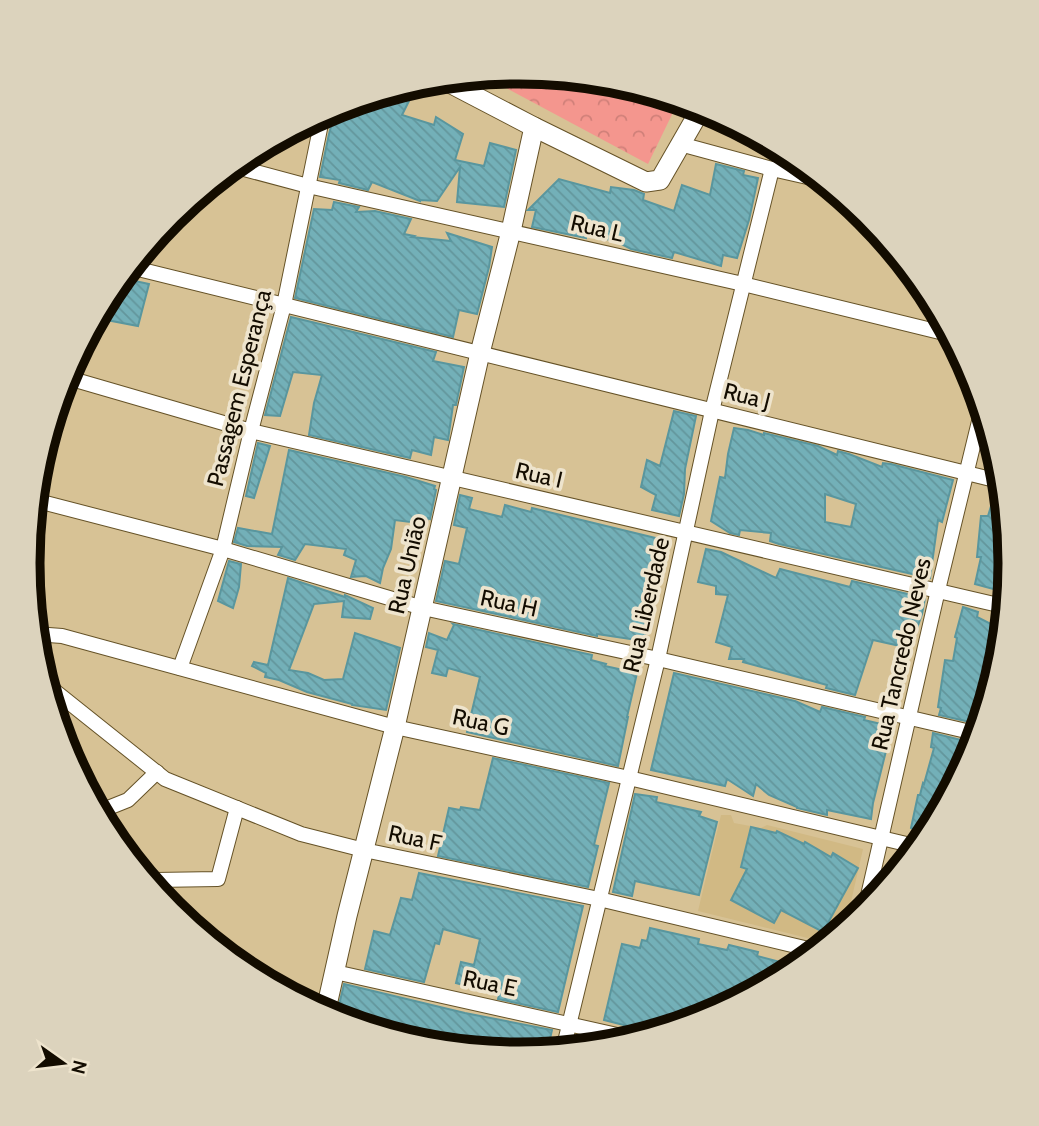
<svg xmlns="http://www.w3.org/2000/svg" width="1039" height="1126" viewBox="0 0 1039 1126" font-family="Cabin,sans-serif">
<style>
.built{fill:#d1b984}
.forest{fill:url(#forest-crowns)}
.building{fill:url(#building-back-hatch);stroke:#59969e;stroke-width:2;fill-rule:evenodd}
.lines{fill:none;stroke-linecap:round;stroke-linejoin:round}
.minor-casing{stroke:#655227;stroke-width:16}
.secondary-casing{stroke:#655227;stroke-width:21}
.minor{stroke:#fff;stroke-width:14}
.secondary{stroke:#fff;stroke-width:19}
.labels{text-anchor:middle;stroke-width:7;stroke-linejoin:round;paint-order:stroke}
.street-label{font-size:23px;fill:#130c00;stroke:#eee4cd}
.rim{fill:none;stroke:#130c00;stroke-width:9}
</style>
<defs>
<pattern id="forest-crowns" width="20" height="18" patternUnits="userSpaceOnUse" patternTransform="scale(1.75)"><rect width="20" height="18" fill="#f4968e"/><path d="M2 6a3 3 0 1 1 6 0M12 15a3 3 0 1 1 6 0" fill="none" stroke="#d08079"/></pattern>
<pattern id="building-back-hatch" width="6" height="6" patternUnits="userSpaceOnUse" patternTransform="scale(1.75)"><rect width="6" height="6" fill="#73b0b8"/><path d="M-1 5l2 2M0 0l6 6M5-1l2 2" fill="none" stroke="#63969c"/></pattern>
</defs>
<rect width="100%" height="100%" fill="#d7c295"/>
<path class="built" d="M721,815h10l3,8 27,5 6,-3 96,24 -18,79 -17,15 -130,-32z"/>
<path class="forest" d="M520,72l96,9 63,19 -31,64 -166,-89z"/>
<g class="building">
<path d="M393,90l6,6 10,5 -7,14 32,10 2,-8 27,17 -8,26 29,6 6,-23 26,7 -12,57 -47,-5 3,-35 -23,34 -17,-1v1l-48,-19 -4,8 -29,-7 1,-3 -20,-3 9,-43 7,-26z"/>
<path d="M716,164l28,7 -1,4 15,3 -9,42 -12,38 -14,-3 -2,11 -47,-14 -2,6 -41,-9 -19,-10 -1,2 -10,-5v3l-15,-5v4l-54,-11 4,-17h-8l31,-31 51,14 1,-6 23,3 10,4 -1,6 31,11 8,-26 28,10z"/>
<path d="M334,202l25,5 -3,5 19,-1 36,8 -7,15 10,2 -2,1 39,4 -4,-8 45,14 -3,20 -12,47 -18,-4 -6,27 -158,-39 19,-89 18,1z"/>
<path d="M121,278l28,6 -11,42 -42,-8 15,-28z"/>
<path d="M291,317l145,35 -3,9 31,6 -8,38h-3l-5,35 -14,-3 -3,18 -19,-5 -2,8 -101,-23 5,-32 8,-28 -29,-3 -13,44 -15,-1z"/>
<path d="M674,411l22,5 -11,53 -1,25 -5,22 -27,-6 4,-15 -15,-8 6,-27 13,6z"/>
<path d="M734,428l14,2 16,5v-2l54,13 19,9 1,-4 11,3 33,13 1,-4 8,1 62,16 -11,42 -4,-2 -8,58 -151,-34 -9,-3 1,-8 -31,-3 -1,5 -9,-2 -19,-12 9,-44 5,1 3,-24zM825,494l31,10 -5,23 -26,-5z"/>
<path d="M258,443l12,3 -16,52 -8,-2z"/>
<path d="M289,450l117,27 29,9 -1,3 2,1 -6,29 -2,-1 -2,6 -31,-4 -4,29 -8,19 -3,15 -14,-7 -15,1 5,-17 -12,-5 2,-6 -41,-5 -10,16 -17,-5 4,-8 -35,-1 -13,-4 4,-14 34,6z"/>
<path d="M996,490l8,1 7,72 -3,30 -33,-9 6,-27h-4l4,-41h7z"/>
<path d="M460,495l12,3 -3,11 33,8 3,-12 26,7 1,-4 136,33 -11,49 -14,51 -46,-7v2l-161,-35 9,-40 14,3 8,-36 -13,-3z"/>
<path d="M706,549l15,3 55,26 4,-9 70,18 2,-6 73,17 -3,16 -8,23 -5,-1v12l-36,-8 -18,55 -29,-7 1,-3 -84,-23 1,-3h-15l3,-12 -16,-5 12,-47 -12,-1v-8l-18,-4z"/>
<path d="M229,561l12,3 -2,23 -6,21 -15,-7z"/>
<path d="M288,578l57,19v-2l28,13 -3,11 -28,-2 2,-16 -30,3 -25,66 19,3 16,7 19,-1 12,-46 45,15 -14,62 -34,-5v-1l-45,-12 -28,-12 -14,-3 1,-4 -14,-7 2,-4 14,3z"/>
<path d="M963,607l15,5 -1,5 16,8 -4,17 14,3 -4,21 -16,54 -2,-1 -2,5 -40,-9 2,-7 -3,-1 7,-47 8,1 4,-23 -2,-1z"/>
<path d="M453,624l139,31 -1,5 15,4 -1,2 32,7 -10,44h1l-10,49 -151,-34 13,-55 -32,-9 -2,8 -14,-3 6,-23 -12,-3 3,-14 18,7 7,-15z"/>
<path d="M674,673l121,28 25,11 2,-5 43,10 -1,3 17,4 -1,3 11,4 -18,72 -2,16 -44,-9v5l-30,-7v-1l-28,-12 -13,-11 -3,12 -26,-17 -2,7 -74,-16z"/>
<path d="M933,733l32,8 -4,21h7l-40,75 -17,-9 7,-33h2l3,-12 1,1 10,-36 -3,-1z"/>
<path d="M493,758l116,25 -15,62 4,1 -10,41 -150,-31 11,-48 11,2 1,-3 19,3z"/>
<path d="M635,794l22,3 -1,5 45,10 -2,4 18,6 -18,73 -64,-14 -3,15 -19,-4z"/>
<path d="M751,827l25,6 1,-2 27,13 1,-2 26,15 2,-4 25,15 -35,64 -42,-22 -7,13 -43,-23 16,-31 -6,-2z"/>
<path d="M419,873l164,33 -25,106 -60,-13 1,-4 -43,-12 5,-21 13,3 6,-26 -37,-10 -4,15 -4,-1 -11,39 -59,-13 9,-38 16,4 11,-37 11,2z"/>
<path d="M650,928l49,11 -1,5 29,6 2,-5 29,7 -1,4 42,11 -7,5 -85,45 -11,4 -16,-4 -3,9 -22,7 -51,-13 18,-76 18,4 2,-8 5,1z"/>
<path d="M344,984l121,29 87,17 -5,22 -28,2 -96,-9 -87,-27z"/>
</g>
<g class="lines">
<g class="minor-casing">
<g id="minor">
<path d="M680,144l92,25 53,12"/>
<path d="M233,166l75,20 435,98 209,51"/>
<path d="M130,267l873,215"/>
<path d="M65,377l186,54 756,176"/>
<path d="M34,500l189,49 200,59 235,51 321,75"/>
<path d="M35,634l27,2 333,91 234,51 290,69"/>
<path d="M180,668l43,-119 28,-118 33,-126 39,-191"/>
<path d="M44,679l12,13 109,87 136,55 63,16 235,49 218,52"/>
<path d="M98,812l30,-12 29,-28"/>
<path d="M148,881l7,-1 63,-1 19,-71"/>
<path d="M864,913l74,-323 45,-185"/>
<path d="M335,972l300,67"/>
<path d="M563,1050l95,-391 54,-248 60,-242"/>
</g>
</g>
<g class="secondary-casing">
<g id="secondary">
<path d="M442,79l92,48 112,55 14,-2 42,-73"/>
<path d="M325,1014l22,-98 48,-189 85,-374 31,-122 23,-104"/>
</g>
</g>
<use href="#minor" class="minor"/>
<use href="#secondary" class="secondary"/>
</g>
<g class="labels">
<g class="street-label">
<text transform="translate(597 228) rotate(13)" y="8">Rua L</text>
<text transform="translate(239 388) rotate(-76)" y="8">Passagem Esperança</text>
<text transform="translate(747 396) rotate(14)" y="8">Rua J</text>
<text transform="translate(539 475) rotate(13)" y="8">Rua I</text>
<text transform="translate(407 565) rotate(-77)" y="8">Rua União</text>
<text transform="translate(509 603) rotate(12)" y="8">Rua H</text>
<text transform="translate(646 605) rotate(-77)" y="8">Rua Liberdade</text>
<text transform="translate(901 654) rotate(-77)" y="8">Rua Tancredo Neves</text>
<text transform="translate(481 722) rotate(12)" y="8">Rua G</text>
<text transform="translate(415 838) rotate(12)" y="8">Rua F</text>
<text transform="translate(490 983) rotate(12)" y="8">Rua E</text>
</g>
</g>
<path d="M0 0H1039V1126H0ZM40 563a479 479 0 1 1 958 0a479 479 0 1 1-958 0Z" fill="#dcd3bd" fill-rule="evenodd"/>
<path class="rim" d="M40 563a479 479 0 1 1 958 0a479 479 0 1 1-958 0Z"/>
<g transform="translate(63 1063) rotate(104)" stroke="#eee4cd" stroke-width="5" paint-order="stroke">
<path d="M0-5L12 26L0 18L-12 26Z" fill="#130c00"/>
<text y="-10" font-size="19" font-weight="bold" text-anchor="middle" fill="#130c00">N</text>
</g>
</svg>
